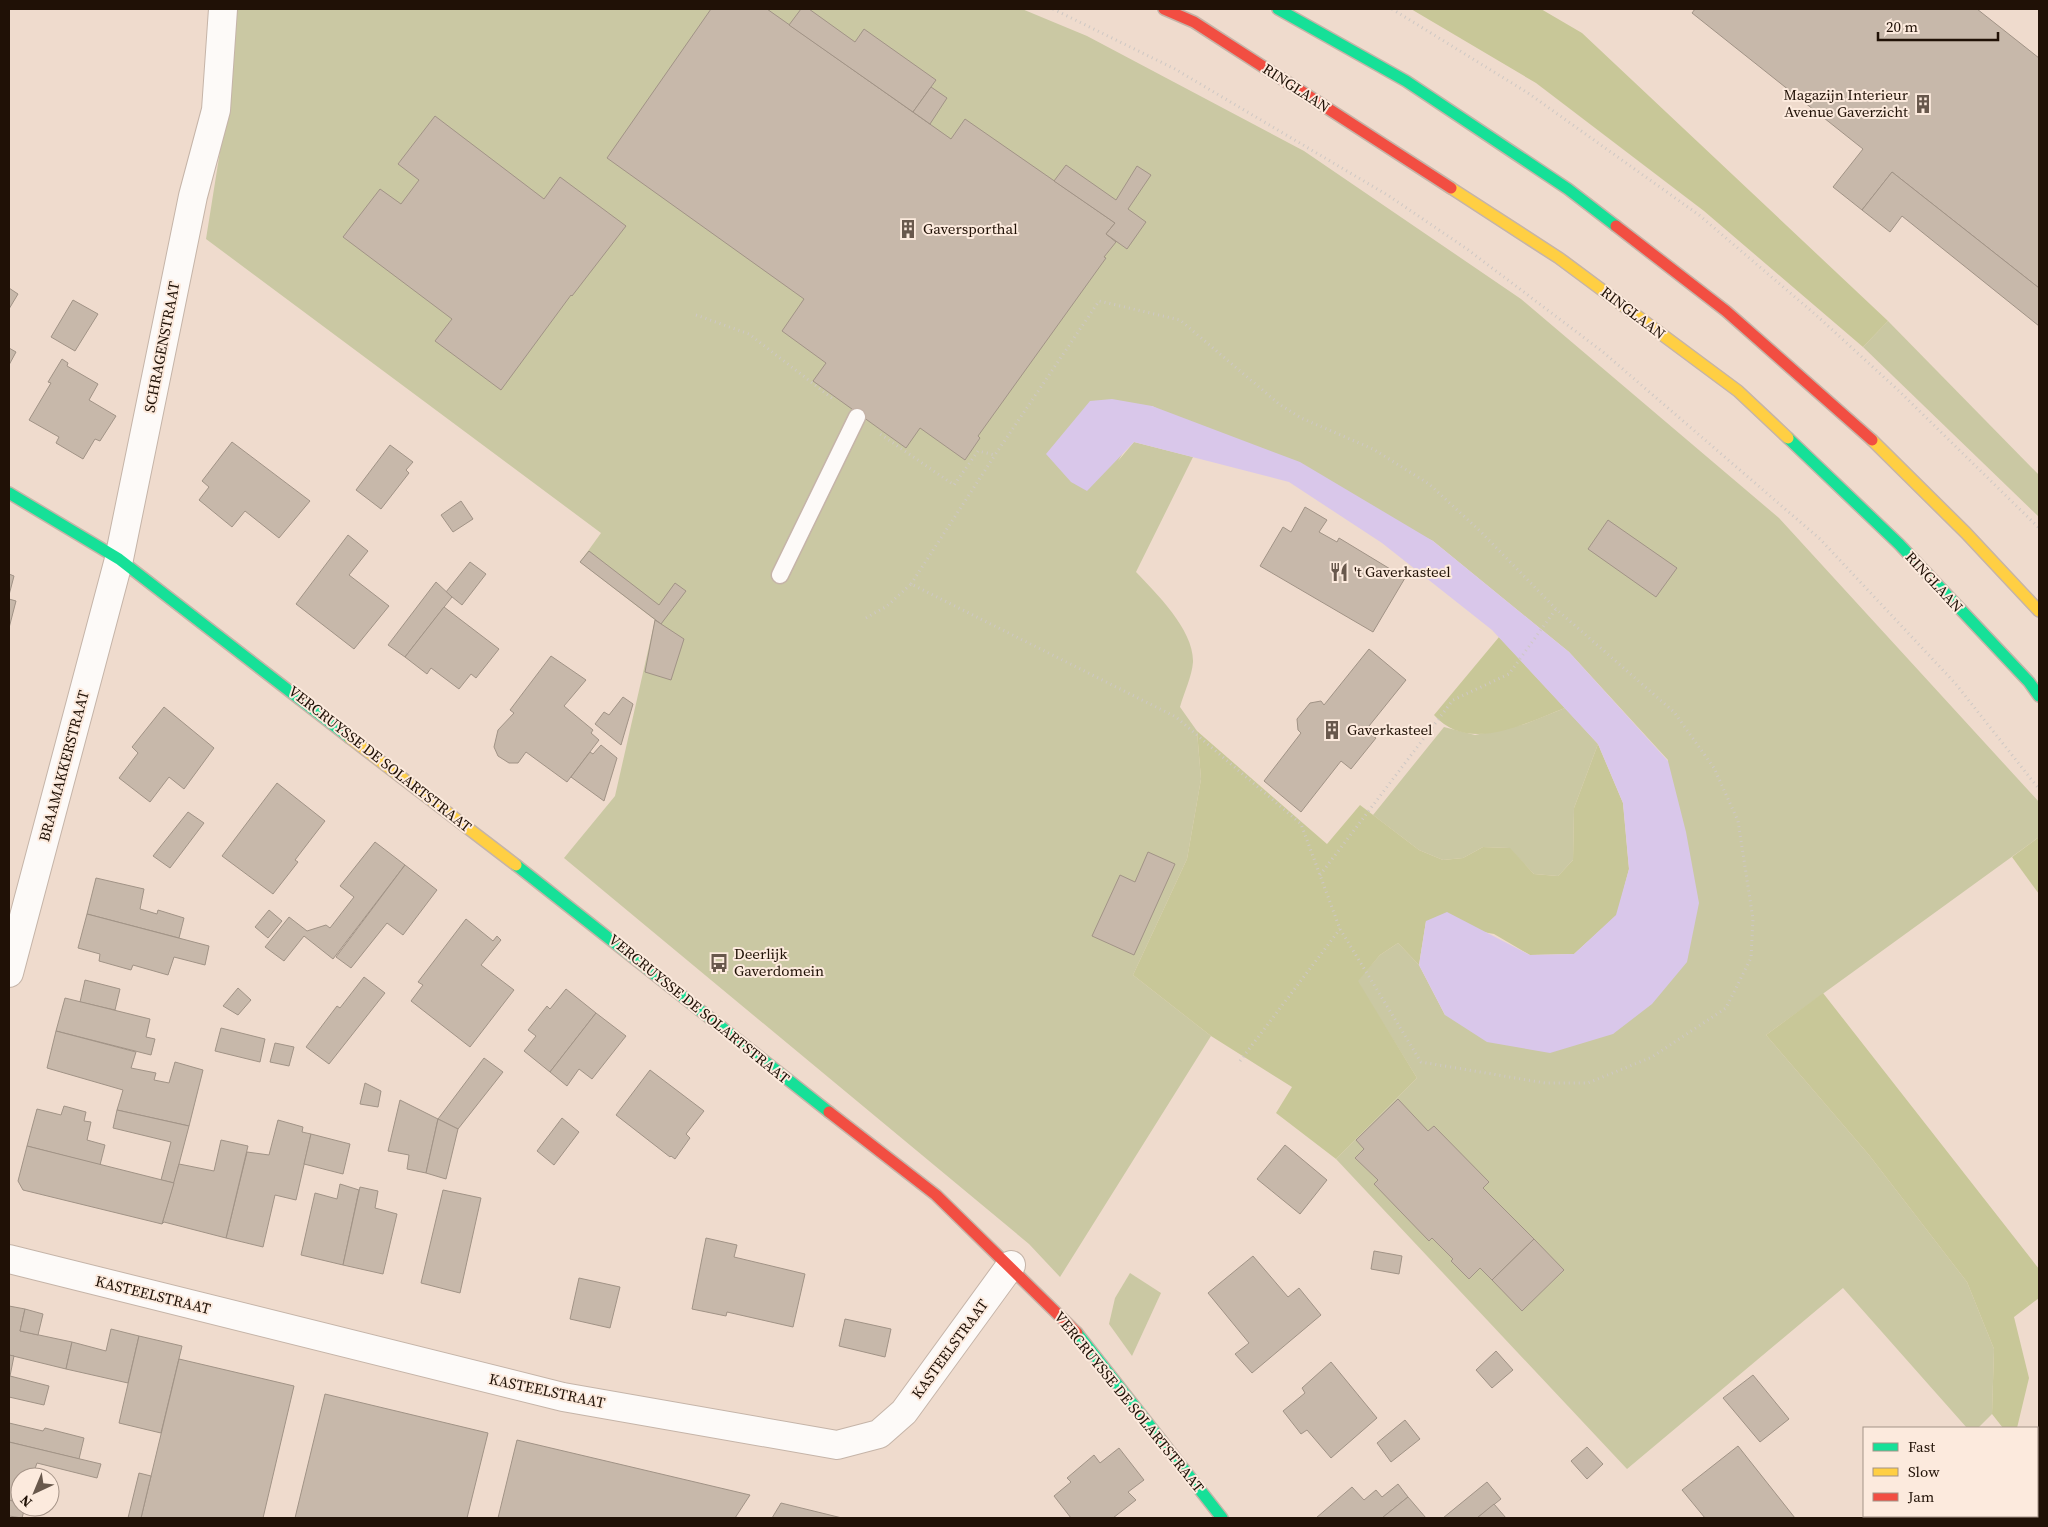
<svg xmlns="http://www.w3.org/2000/svg" width="2048" height="1527" viewBox="0 0 2048 1527" font-family="'Source Serif 4',serif">
<style>
.green{fill:#cac8a3}
.forest{fill:#c8c798}
.water{fill:#d9c7ea}
.building{fill:#c7b8aa;stroke:#a19386}
.lines{fill:none;stroke-linecap:round;stroke-linejoin:round}
.lane-casing{stroke:#c5b4a8;stroke-width:19}
.street-casing{stroke:#c5b4a8;stroke-width:30}
.fast-casing{stroke:#c5b4a8;stroke-width:14}
.slow-casing{stroke:#c5b4a8;stroke-width:14}
.jam-casing{stroke:#c5b4a8;stroke-width:14}
.path{stroke:#cec8c4;stroke-width:3;stroke-dasharray:1 4;stroke-linecap:butt}
.lane{stroke:#fdfaf8;stroke-width:16}
.street{stroke:#fdfaf8;stroke-width:28}
.fast{stroke:#16e098;stroke-width:11}
.slow{stroke:#ffcf43;stroke-width:11}
.jam{stroke:#f24e42;stroke-width:11}
.labels{text-anchor:middle;stroke-width:4;stroke-linejoin:round;paint-order:stroke}
.street-label{font-size:15px;fill:#201106;stroke:#fceadd}
.poi-label{font-size:15px;fill:#201106;stroke:#fceadd;text-anchor:start}
</style>
<rect width="100%" height="100%" fill="#efdbcd"/>
<g class="green">
<path d="M231,9h791l65,27 217,115 217,148 258,219 260,284v35l-273,198 103,120 98,127 27,67 -2,65 -14,14h-11l-124,-140 -216,181 -291,-310 81,-81 -60,-97 23,-26 18,-12 21,22 26,50 168,19 55,-274 -99,-108 -136,-111 -281,-135 -34,55 16,-19 59,15 -57,115c20,21 58,58 57,90 -1,14 -9,31 -13,45l17,24 4,48 -14,80 -54,116 78,61 -151,241 -31,-33 -465,-386 51,-62 40,-176 -75,-58 21,-29 -395,-294 15,-94z"/>
<path d="M1888,321l151,154v42l-176,-170z"/>
<path d="M1565,708l33,36 -24,64 -1,52 -15,16 -24,-2 -25,-26 -26,-1 -20,11 -20,2 -24,-10 -46,-35 71,-88 31,8 50,-11z"/>
<path d="M1130,1273l31,20 -29,63 -23,-32 6,-26z"/>
</g>
<g class="forest">
<path d="M1411,9h130l41,24 306,288 -25,26 -159,-136 -168,-128z"/>
<path d="M1499,637l66,71c-39,15 -97,46 -131,7z"/>
<path d="M1197,731l130,113 33,-39 59,45 24,10 20,-2 20,-11 27,1 24,26 24,2 15,-16 1,-52 24,-64 25,59 6,66 -12,46 -43,39 -44,1 -36,-21 -68,-13 -7,44 -21,-22 -18,12 -22,26 59,97 -81,81 -60,-46 16,-26 -81,-51 -78,-61 54,-116 14,-80z"/>
<path d="M2039,837v57l-27,-37z"/>
<path d="M1823,993l216,276v29l-25,19 15,61 -12,50h-14l-11,-14 2,-65 -27,-67 -98,-127 -103,-120z"/>
</g>
<path class="water" d="M1112,399l40,7 148,56 133,79 136,111 99,109 18,71 13,71 -12,59 -35,42 -39,30 -63,19 -63,-11 -42,-27 -26,-50 7,-44 21,-9 83,43 44,-1 42,-39 13,-46 -6,-66 -25,-59 -106,-114 -110,-87 -93,-61 -155,-40 -47,49 -16,-9 -25,-28 44,-53z"/>
<g class="building">
<path d="M711,9h56l184,130 14,-20 150,104 -9,11 10,8 -12,15 2,1 -128,178 2,2 -15,22 -45,-32 -14,20 -93,-67 13,-18 -44,-32 22,-32 -197,-141z"/>
<path d="M801,9h8l46,33 9,-13 72,51 -23,32 -124,-87z"/>
<path d="M1695,9h282l62,49v230l-147,-116 -30,38 -29,-23 30,-38 -171,-136z"/>
<path d="M931,87l16,11 -17,26 -17,-12z"/>
<path d="M435,116l109,83 16,-22 66,49 -54,70 -1,-1 -70,95 -66,-49 17,-22 -109,-82 37,-48 21,15 18,-24 -21,-16z"/>
<path d="M1066,165l50,35 21,-34 14,9 -23,34 18,13 -19,27 -21,-15 9,-11 -61,-42z"/>
<path d="M1892,172l147,116v38l-137,-110 -12,16 -28,-22z"/>
<path d="M9,288l9,6 -9,15z"/>
<path d="M73,300l25,14 -23,37 -24,-14z"/>
<path d="M9,348l7,4 -7,13z"/>
<path d="M62,359l6,4 -1,3 31,18 -9,16 27,16 -16,25 -5,-2 -12,20 -27,-16 3,-6 -30,-17 22,-37 -3,-1z"/>
<path d="M232,442l78,59 -31,37 -34,-27 -13,16 -33,-27 10,-13 -7,-6z"/>
<path d="M390,445l23,17 -7,8 3,3 -28,36 -25,-19z"/>
<path d="M461,501l12,18 -20,13 -12,-17z"/>
<path d="M1305,507l22,13 -8,12 18,10 2,-4 66,40 -32,54 -113,-66 23,-39 8,5z"/>
<path d="M1608,520l69,48 -21,29 -68,-48z"/>
<path d="M348,535l20,16 -19,24 40,31 -35,43 -58,-45z"/>
<path d="M589,551l70,54 16,-22 11,8 -25,33 -81,-62z"/>
<path d="M470,562l16,12 -24,31 -16,-13z"/>
<path d="M9,574l5,2 -5,19z"/>
<path d="M436,582l16,15 -47,60 -17,-12z"/>
<path d="M9,599l7,2 -7,27z"/>
<path d="M444,607l55,42 -23,29 -5,-4 -12,15 -28,-21 -4,6 -22,-17z"/>
<path d="M655,620l29,19 -13,41 -26,-8z"/>
<path d="M1369,649l37,31 -41,51 11,7 -25,31 -10,-8 -40,51 -37,-31 37,-48 -3,-3 -1,-11 13,-16 11,-2 3,4z"/>
<path d="M551,656l35,24 -22,26 29,24 -2,3 8,7 -32,42 -41,-30 -8,11h-9l-11,-7 -4,-9 4,-17 16,-17 -4,-3z"/>
<path d="M623,697l10,7 -12,41 -26,-21 9,-12 5,3z"/>
<path d="M164,707l50,41 -30,41 -15,-12 -19,25 -31,-24 19,-25 -6,-6z"/>
<path d="M601,745l16,13 -13,43 -33,-24 19,-25 3,2z"/>
<path d="M277,783l48,38 -30,39 3,2 -25,32 -51,-38z"/>
<path d="M188,812l16,11 -34,45 -17,-12z"/>
<path d="M375,842l30,23 -72,94 -29,-23 -20,25 -19,-14 24,-30 18,14 19,-6 4,3 24,-31 -14,-11z"/>
<path d="M1148,852l27,12 -41,91 -42,-19 28,-61 15,7z"/>
<path d="M405,865l32,25 -34,45 -16,-12 -36,45 -15,-11z"/>
<path d="M96,878l48,11 -4,20 17,5 1,-4 26,8 -5,20 -92,-24z"/>
<path d="M269,910l13,11 -14,17 -13,-11z"/>
<path d="M87,914l122,32 -4,19 -31,-8 -6,18 -35,-10 -2,5 -32,-9 1,-7 -22,-6z"/>
<path d="M466,919l27,22 4,-5 4,4 -20,25 33,25 -44,57 -59,-46 12,-16 -5,-3z"/>
<path d="M364,977l21,16 -56,71 -23,-17 31,-41 3,2z"/>
<path d="M85,980l35,9 -5,21 -35,-8z"/>
<path d="M238,988l13,12 -13,15 -15,-9z"/>
<path d="M566,989l30,24 -46,59 -26,-21 12,-15 -8,-6 19,-24 3,3z"/>
<path d="M65,998l85,21 -4,18 9,2 -4,16 -95,-24z"/>
<path d="M596,1013l30,23 -34,43 -13,-10 -12,17 -17,-14z"/>
<path d="M221,1028l44,11 -5,23 -45,-11z"/>
<path d="M56,1031l80,21 -5,16 25,5 -2,7 15,3 6,-21 28,8 -14,56 -72,-16 6,-20 -76,-22z"/>
<path d="M275,1043l19,4 -5,19 -19,-4z"/>
<path d="M484,1058l19,14 -45,57 -20,-10z"/>
<path d="M650,1070l54,41 -18,23 4,4 -15,21 -4,-3 -1,1 -54,-42z"/>
<path d="M365,1083l16,8 -3,16 -18,-3z"/>
<path d="M1398,1099l30,32 6,-5 55,56 -6,6 51,51 -42,41 -12,-12 -11,11 -18,-18 2,-2 -21,-21 -3,3 -55,-57 4,-4 -23,-22 9,-9 -8,-9z"/>
<path d="M400,1100l38,19 -12,54 -19,-4 2,-14 -21,-4z"/>
<path d="M64,1106l22,6 -2,9 7,1 -4,18 18,5 -5,20 -73,-19 10,-37 24,6z"/>
<path d="M117,1110l72,16 -15,57 -13,-3 10,-38 -58,-14z"/>
<path d="M562,1118l17,14 -25,33 -17,-14z"/>
<path d="M438,1119l20,10 -12,50 -20,-6z"/>
<path d="M278,1120l25,7 -1,5 9,2 -15,66 -21,-5 -12,52 -37,-9 21,-86 22,3z"/>
<path d="M311,1134l39,10 -7,30 -39,-10z"/>
<path d="M221,1140l27,6 -22,92 -62,-16 -2,2 17,-60 35,7z"/>
<path d="M1285,1145l42,35 -27,34 -43,-35z"/>
<path d="M27,1146l147,37 -12,41 -139,-34 -5,-9z"/>
<path d="M340,1184l19,6 -16,75 -42,-10 14,-62 22,6z"/>
<path d="M360,1187l18,4 -3,17 22,6 -14,60 -40,-9z"/>
<path d="M443,1190l38,8 -21,95 -39,-10z"/>
<path d="M706,1238l31,7 -3,12 71,17 -12,53 -66,-15 -1,4 -34,-7z"/>
<path d="M1534,1239l30,31 -42,41 -30,-31z"/>
<path d="M1374,1251l28,5 -3,18 -28,-5z"/>
<path d="M1253,1256l35,41 11,-9 22,27 -69,58 -17,-19 14,-11 -41,-50z"/>
<path d="M579,1278l41,9 -10,41 -40,-9z"/>
<path d="M9,1306l16,3 -5,22 52,11 -6,27 -57,-14z"/>
<path d="M25,1309l18,5 -5,21 -18,-4z"/>
<path d="M845,1319l46,10 -6,28 -46,-11z"/>
<path d="M111,1329l28,7 -11,47 -62,-14 6,-27 34,9z"/>
<path d="M139,1336l43,10 -21,87 -42,-10z"/>
<path d="M1496,1351l17,19 -21,18 -16,-18z"/>
<path d="M9,1355l5,1 -4,20 39,10 -5,19 -35,-8z"/>
<path d="M179,1359l115,27 -31,132h-122z"/>
<path d="M1331,1362l46,56 -46,40 -24,-28 -6,4 -18,-23 22,-18 -3,-5z"/>
<path d="M1753,1375l36,44 -29,23 -37,-44z"/>
<path d="M325,1394l163,39 -21,85h-172z"/>
<path d="M1405,1420l15,19 -29,23 -14,-19z"/>
<path d="M9,1423l34,8 2,-3 39,10 -5,21 -70,-17z"/>
<path d="M517,1440l233,55 -15,23h-237z"/>
<path d="M9,1442l92,22 -4,14 -60,-15 -5,14h-12v26l-11,-3z"/>
<path d="M1738,1446l57,72h-90l-23,-28z"/>
<path d="M1587,1447l16,17 -16,15 -16,-18z"/>
<path d="M1119,1448l25,32 -16,12 8,8 -23,18h-42l-17,-22 17,-14 -4,-4 27,-23 6,8z"/>
<path d="M139,1473l12,3 -10,42h-13z"/>
<path d="M1487,1482l14,17 -24,19h-34z"/>
<path d="M1398,1484l10,13 -26,21h-66l36,-31 12,13 12,-10 6,7z"/>
<path d="M1408,1497l18,21h-44z"/>
<path d="M9,1500l11,3v4h5l-3,11 -13,-2z"/>
<path d="M781,1503l61,15h-70z"/>
<path d="M1494,1504l12,14h-29z"/>
<path d="M1954,1516h22l2,2h-22z"/>
<path d="M1976,1516h32l-3,2h-27z"/>
</g>
<g class="lines">
<g class="lane-casing">
<path id="lane" d="M780,575l77,-158"/>
</g>
<g class="street-casing">
<g id="street">
<path d="M9,973l110,-414 74,-363 23,-86 7,-101"/>
<path d="M9,1259l554,138 274,48 42,-11 25,-22 107,-147"/>
</g>
</g>
<g class="fast-casing">
<g id="fast">
<path d="M1278,9l128,72 162,108 48,37"/>
<path d="M1788,438l111,106 130,138 10,14"/>
<path d="M9,493l110,66 231,179"/>
<path d="M516,865l313,247"/>
<path d="M1077,1333l145,185"/>
</g>
</g>
<g class="slow-casing">
<g id="slow">
<path d="M1451,188l108,70 179,133 50,47"/>
<path d="M1872,440l94,93 73,78"/>
<path d="M350,738l166,127"/>
</g>
</g>
<g class="jam-casing">
<g id="jam">
<path d="M1164,9l30,13 257,166"/>
<path d="M1616,226l110,85 146,129"/>
<path d="M829,1112l107,83 141,138"/>
</g>
</g>
<g class="path">
<path d="M1053,9l122,60 214,127 78,53 136,103 217,187 135,144 84,106"/>
<path d="M1392,9l136,84 171,122 117,100 83,76 140,137"/>
<path d="M696,315l53,19 84,65"/>
<path d="M911,584l84,-129"/>
<path d="M866,618l21,-12 24,-22 265,133 125,107 39,105 81,133 124,21h43l64,-26 74,-49 25,-50 2,-39 -15,-98 -24,-53 -40,-56 -118,-103 -76,-78 -51,-47 -56,-35 -72,-31 -22,-14 -99,-84 -81,-19 -104,154 -17,-4 -24,34 -74,-51"/>
<path d="M1320,875l133,-175 56,-26 47,-65"/>
<path d="M1240,1061l100,-132"/>
</g>
<use href="#lane" class="lane"/>
<use href="#street" class="street"/>
<use href="#fast" class="fast"/>
<use href="#slow" class="slow"/>
<use href="#jam" class="jam"/>
</g>
<defs>
<g id="building-bare" transform="scale(1.5)"><path d="M-4-6H4V6H1V3H-1V6H-4ZM-2.5-4.3h1.7v1.8h-1.7ZM.8-4.3h1.7v1.8H.8ZM-2.5-1h1.7V.8h-1.7ZM.8-1h1.7V.8H.8Z" fill="#68584c" stroke="#fceadd" stroke-width="2.5" paint-order="stroke"/></g>
<g id="restaurant-bare" transform="scale(1.5)"><path d="M-5-6h1v4h1v-4h1v4h1v-4h1v5L-1.5 .5V6h-2V.5L-5-1ZM5-6V6H3V1.5H1.5Q1.5-4 5-6Z" fill="#68584c" stroke="#fceadd" stroke-width="2.5" paint-order="stroke"/></g>
<g id="bus-bare" transform="scale(1.5)"><path d="M-5-6H5V4H4V6H2V4H-2V6H-4V4H-5ZM-3.5-4V0h7V-4ZM-3.5 1.2v1.5H-2V1.2ZM2 1.2v1.5H3.5V1.2Z" fill="#68584c" stroke="#fceadd" stroke-width="2.5" paint-order="stroke"/></g>
</defs>
<g fill-rule="evenodd">
<use href="#building-bare" x="1923" y="104"/>
<use href="#building-bare" x="908" y="229"/>
<use href="#restaurant-bare" x="1339" y="572"/>
<use href="#building-bare" x="1332" y="730"/>
<use href="#bus-bare" x="719" y="963"/>
</g>
<g class="labels">
<g class="street-label">
<text transform="translate(1296 88) rotate(33)" y="5">RINGLAAN</text>
<text transform="translate(1633 313) rotate(37)" y="5">RINGLAAN</text>
<text transform="translate(162 347) rotate(-79)" y="5">SCHRAGENSTRAAT</text>
<text transform="translate(1934 582) rotate(47)" y="5">RINGLAAN</text>
<text transform="translate(380 759) rotate(38)" y="5">VERCRUYSSE DE SOLARTSTRAAT</text>
<text transform="translate(64 766) rotate(-75)" y="5">BRAAMAKKERSTRAAT</text>
<text transform="translate(699 1009) rotate(39)" y="5">VERCRUYSSE DE SOLARTSTRAAT</text>
<text transform="translate(153 1295) rotate(14)" y="5">KASTEELSTRAAT</text>
<text transform="translate(950 1349) rotate(-54)" y="5">KASTEELSTRAAT</text>
<text transform="translate(547 1391) rotate(12)" y="5">KASTEELSTRAAT</text>
<text transform="translate(1129 1402) rotate(51)" y="5">VERCRUYSSE DE SOLARTSTRAAT</text>
</g>
<g class="poi-label">
<text x="1908" y="100" text-anchor="end">Magazijn Interieur<tspan x="1908" dy="17">Avenue Gaverzicht</tspan></text>
<text x="923" y="234">Gaversporthal</text>
<text x="1354" y="577">'t Gaverkasteel</text>
<text x="1347" y="735">Gaverkasteel</text>
<text x="734" y="959">Deerlijk<tspan x="734" dy="17">Gaverdomein</tspan></text>
</g>
</g>
<rect width="2048" height="1527" fill="none" stroke="#201106" stroke-width="20"/>
<rect x="1863" y="1427" width="175" height="90" fill="#fceadd" stroke="#a49387"/>
<rect x="1873" y="1443" width="25" height="8" fill="#16e098" stroke="#a49387"/>
<text x="1908" y="1452" font-size="15" fill="#201106">Fast</text>
<rect x="1873" y="1468" width="25" height="8" fill="#ffcf43" stroke="#a49387"/>
<text x="1908" y="1477" font-size="15" fill="#201106">Slow</text>
<rect x="1873" y="1493" width="25" height="8" fill="#f24e42" stroke="#a49387"/>
<text x="1908" y="1502" font-size="15" fill="#201106">Jam</text>
<g transform="translate(35 1492) rotate(224)"><circle r="24" fill="#fceadd" stroke="#a49387"/>
<path d="M0-4L9 19L0 12L-9 19Z" fill="#68584c"/>
<text y="-8" font-size="14" font-weight="bold" text-anchor="middle" fill="#201106">N</text>
</g>
<path d="M1878 32v8h120v-8" fill="none" stroke="#201106" stroke-width="2.5"/>
<text x="1886" y="32" font-size="15" fill="#201106" stroke="#fceadd" stroke-width="4" paint-order="stroke">20 m</text>
</svg>
